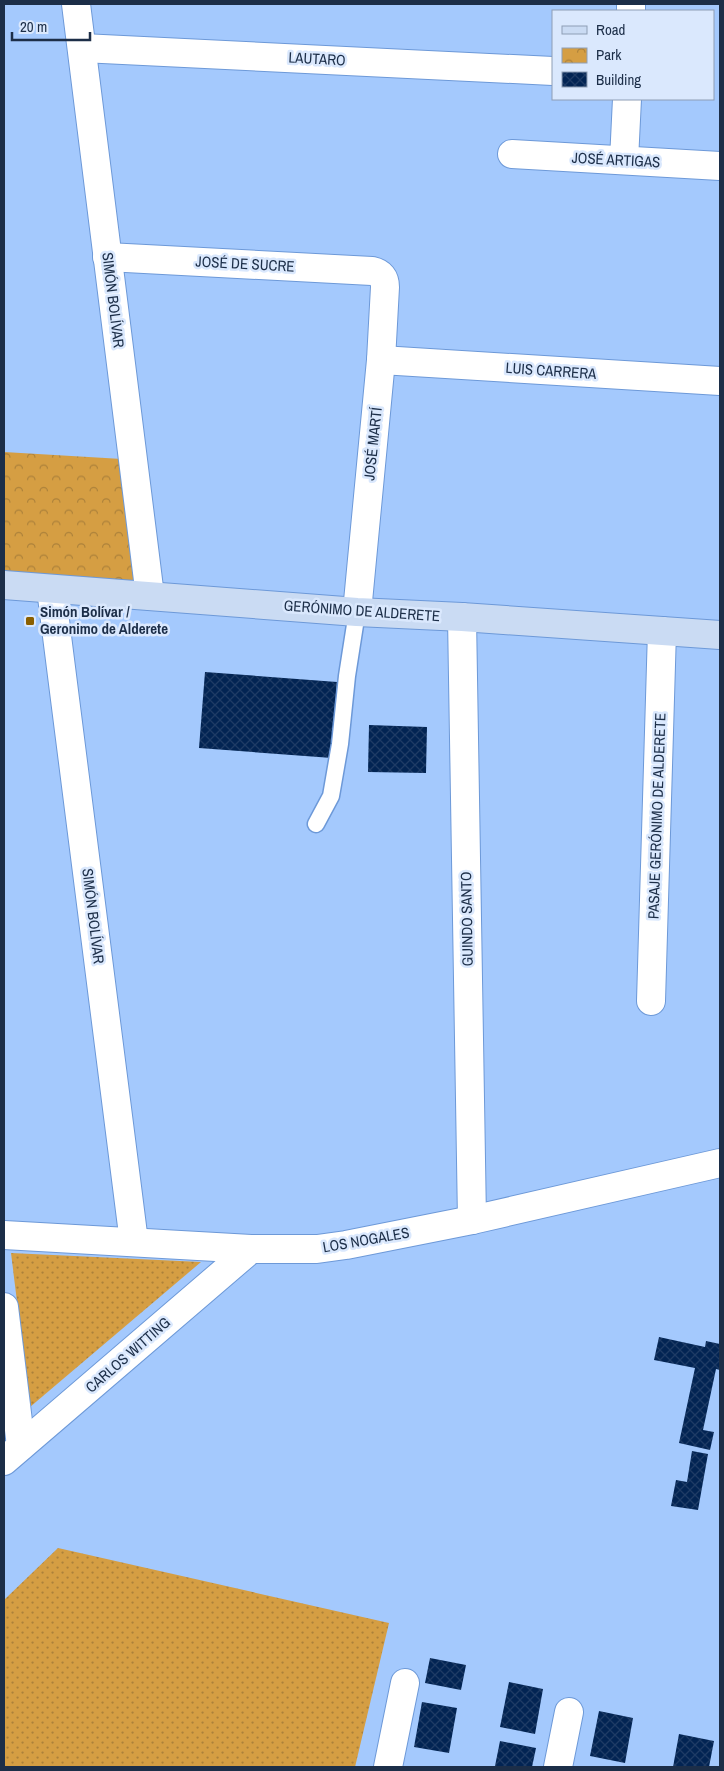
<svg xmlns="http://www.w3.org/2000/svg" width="724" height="1771" viewBox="0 0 724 1771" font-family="'Archivo Narrow',sans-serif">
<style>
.grass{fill:url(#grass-dots)}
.park{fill:url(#park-crowns)}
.building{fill:url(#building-cross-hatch)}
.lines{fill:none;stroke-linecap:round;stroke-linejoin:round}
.lane-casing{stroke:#6d99d8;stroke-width:19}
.street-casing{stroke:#6d99d8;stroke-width:30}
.secondary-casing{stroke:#6d99d8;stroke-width:30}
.lane{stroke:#fff;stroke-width:16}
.street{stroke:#fff;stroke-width:28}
.secondary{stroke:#cadbf3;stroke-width:28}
.poi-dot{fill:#8a5f00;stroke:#dae8fd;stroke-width:2}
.labels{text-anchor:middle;stroke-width:5;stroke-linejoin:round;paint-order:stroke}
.street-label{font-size:15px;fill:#1c2e48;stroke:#dae8fd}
.poi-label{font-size:15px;font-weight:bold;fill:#1c2e48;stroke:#dae8fd;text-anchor:start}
</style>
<defs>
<pattern id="grass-dots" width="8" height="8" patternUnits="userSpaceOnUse" patternTransform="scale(1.25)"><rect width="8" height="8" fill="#d59e43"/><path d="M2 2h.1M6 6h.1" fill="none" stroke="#ac813a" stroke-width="1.8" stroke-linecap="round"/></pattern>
<pattern id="park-crowns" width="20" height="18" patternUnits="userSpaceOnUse" patternTransform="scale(1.25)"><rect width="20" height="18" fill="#d59e43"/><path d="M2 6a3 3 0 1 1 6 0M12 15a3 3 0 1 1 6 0" fill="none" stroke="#ac813a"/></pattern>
<pattern id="building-cross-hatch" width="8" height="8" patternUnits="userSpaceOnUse" patternTransform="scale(1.25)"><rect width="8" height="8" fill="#022453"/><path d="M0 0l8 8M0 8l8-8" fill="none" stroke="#1e3b65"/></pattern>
</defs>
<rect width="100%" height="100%" fill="#a4c9fd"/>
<g class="grass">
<path d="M11,1253l190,9 -171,145z"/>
<path d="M58,1548l331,75 -34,144h-351v-167z"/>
</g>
<path class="park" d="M4,452l118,7 14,126 -132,-14z"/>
<g class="building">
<path d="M205,672l132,10 -5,76 -133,-10z"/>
<path d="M369,725l58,2 -1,46 -58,-1z"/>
<path d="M659,1337l46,10 1,-6 14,3v26l-4,-1 -13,61 11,2 -4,18 -31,-7 16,-75 -41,-8z"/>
<path d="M692,1451l16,3 -10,56 -27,-4 5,-26 11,2z"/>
<path d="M430,1658l36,7 -5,25 -36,-7z"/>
<path d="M509,1682l34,7 -8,45 -35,-7z"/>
<path d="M422,1702l35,6 -8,45 -35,-6z"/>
<path d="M599,1711l34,7 -8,45 -35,-7z"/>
<path d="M679,1734l35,7 -5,26h-36z"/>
<path d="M500,1741l36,7 -4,19 -37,-1z"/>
</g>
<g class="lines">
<g class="lane-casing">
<path id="lane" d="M316,824l15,-28 9,-52 7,-68 10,-64"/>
</g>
<g class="street-casing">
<g id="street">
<path d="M76,4l74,592"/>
<path d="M631,11v-7"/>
<path d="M82,48l471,23"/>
<path d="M512,154l208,12"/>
<path d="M624,160l3,-61"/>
<path d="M107,257l265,14c9,2 13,7 13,16l-4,73 -24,252"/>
<path d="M381,360l339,21"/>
<path d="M51,589l83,653"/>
<path d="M462,617l10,603"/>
<path d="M651,1001l11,-370"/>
<path d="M4,1235l247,14h66l29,-4 126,-25 248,-57"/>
<path d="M4,1307l17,139"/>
<path d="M4,1461l247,-212"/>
<path d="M388,1767l17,-84"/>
<path d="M558,1767l11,-55"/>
</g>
</g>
<g class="secondary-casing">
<path id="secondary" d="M4,585l353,27 105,5 258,18"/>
</g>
<use href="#lane" class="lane"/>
<use href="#street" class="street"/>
<use href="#secondary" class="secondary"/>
</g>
<rect class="poi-dot" x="25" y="616" width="10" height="10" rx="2.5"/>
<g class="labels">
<g class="street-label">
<text transform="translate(317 59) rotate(3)" y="5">LAUTARO</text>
<text transform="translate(616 160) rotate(3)" y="5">JOSÉ ARTIGAS</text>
<text transform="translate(245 264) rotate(3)" y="5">JOSÉ DE SUCRE</text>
<text transform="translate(113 300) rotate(83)" y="5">SIMÓN BOLÍVAR</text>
<text transform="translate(551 371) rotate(4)" y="5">LUIS CARRERA</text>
<text transform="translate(373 444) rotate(-84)" y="5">JOSÉ MARTÍ</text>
<text transform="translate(362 611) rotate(4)" y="5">GERÓNIMO DE ALDERETE</text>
<text transform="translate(657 816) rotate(-88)" y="5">PASAJE GERÓNIMO DE ALDERETE</text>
<text transform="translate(93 916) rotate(83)" y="5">SIMÓN BOLÍVAR</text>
<text transform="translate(467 919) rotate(-91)" y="5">GUINDO SANTO</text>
<text transform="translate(366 1240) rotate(-10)" y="5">LOS NOGALES</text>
<text transform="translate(128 1355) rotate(-41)" y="5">CARLOS WITTING</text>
</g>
<g class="poi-label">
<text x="40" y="617">Simón Bolívar /<tspan x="40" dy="17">Geronimo de Alderete</tspan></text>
</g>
</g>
<rect width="724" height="1771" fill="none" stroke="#1c2e48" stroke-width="10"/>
<rect x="552" y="10" width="162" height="90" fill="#dae8fd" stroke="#8e9eb5"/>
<rect x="562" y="26" width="25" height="8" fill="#cadbf3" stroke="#8e9eb5"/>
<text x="596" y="35" font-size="15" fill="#1c2e48">Road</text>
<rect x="562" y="48" width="25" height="15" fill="url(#park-crowns)" stroke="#8e9eb5"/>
<text x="596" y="60" font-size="15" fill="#1c2e48">Park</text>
<rect x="562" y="72" width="25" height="15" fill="url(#building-cross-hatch)" stroke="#8e9eb5"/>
<text x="596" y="85" font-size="15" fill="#1c2e48">Building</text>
<path d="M12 32v8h78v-8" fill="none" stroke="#1c2e48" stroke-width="2.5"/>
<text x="20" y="32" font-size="15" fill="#1c2e48" stroke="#dae8fd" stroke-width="4" paint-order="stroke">20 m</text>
</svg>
